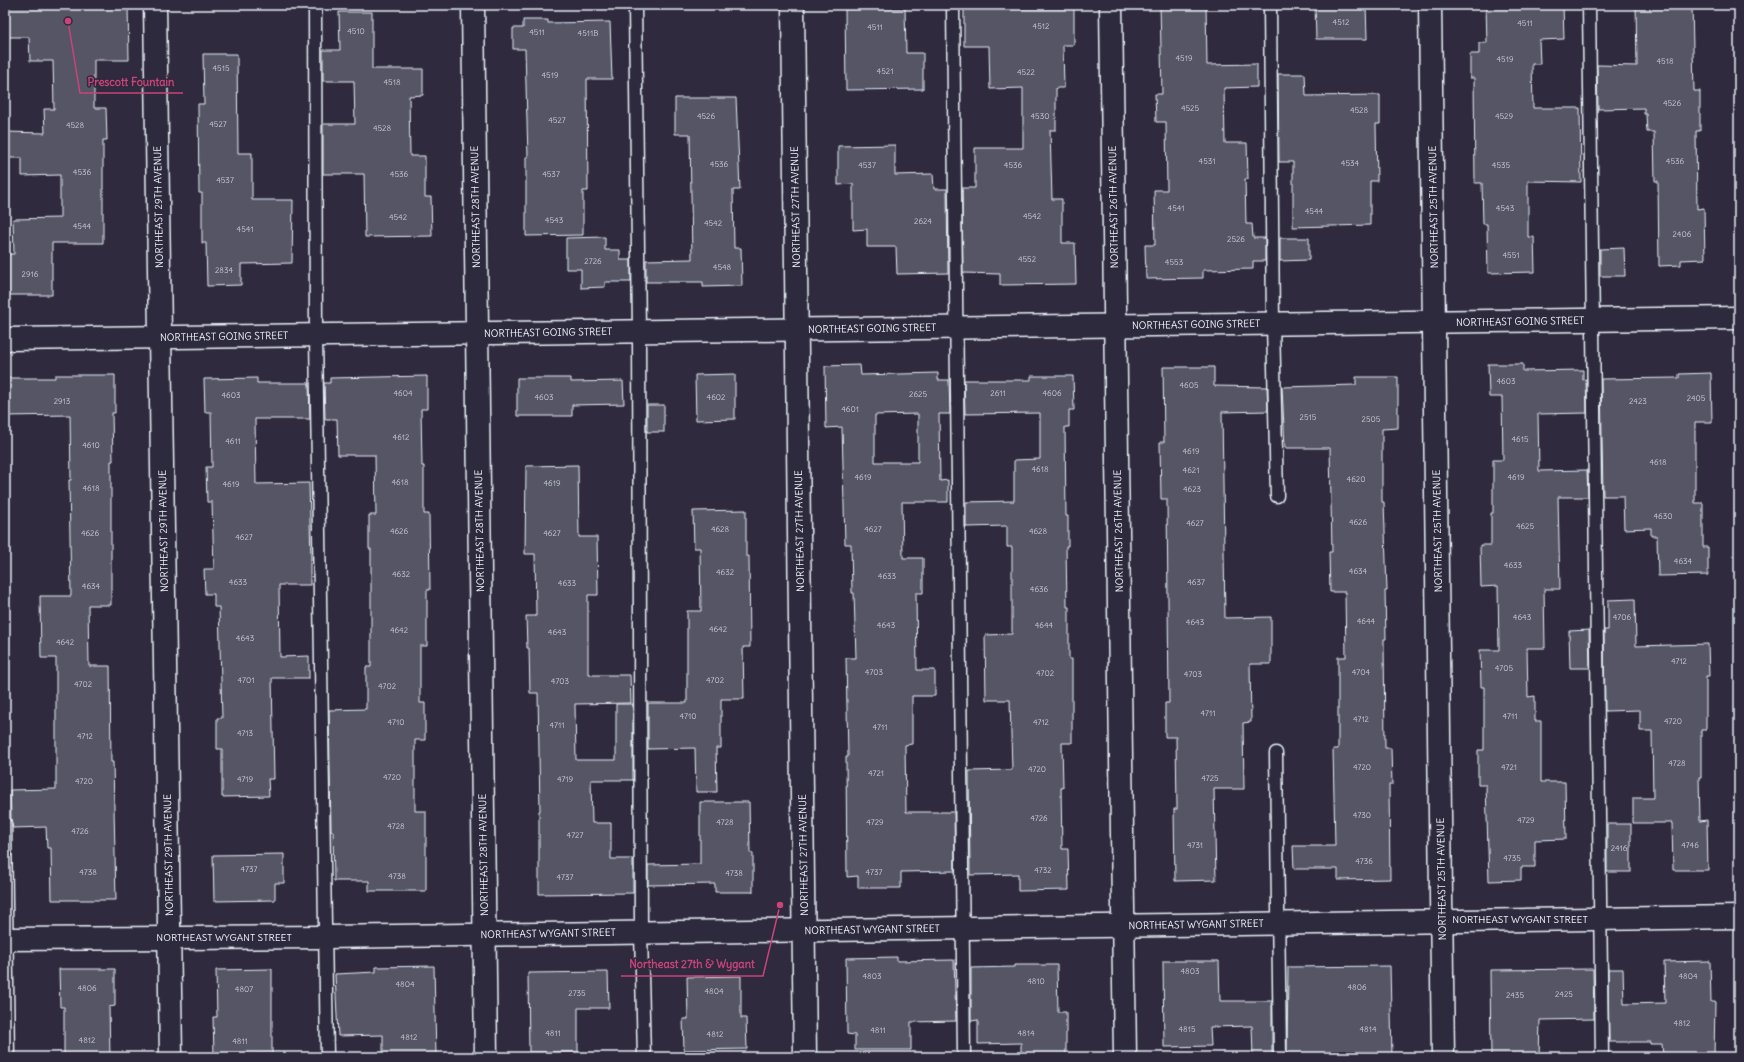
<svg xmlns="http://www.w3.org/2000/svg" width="1744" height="1062" viewBox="0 0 1744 1062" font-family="Delius,sans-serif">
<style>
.building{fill:#575565;stroke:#e8f1f8;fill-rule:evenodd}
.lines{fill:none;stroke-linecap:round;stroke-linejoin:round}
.lane-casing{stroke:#e8f1f8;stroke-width:15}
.street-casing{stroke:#e8f1f8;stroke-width:25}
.lane{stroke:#2f2a3d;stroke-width:12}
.street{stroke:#2f2a3d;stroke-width:22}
.labels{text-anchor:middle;stroke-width:3;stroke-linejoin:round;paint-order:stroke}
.number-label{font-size:8px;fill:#c4cad3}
.street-label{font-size:10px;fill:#e8f1f8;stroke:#2f2a3d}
.leader{fill:none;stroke:#ca437a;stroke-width:1.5}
.callout-dot{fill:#ca437a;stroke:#2f2a3d;stroke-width:1.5}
.callout-label{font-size:11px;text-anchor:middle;font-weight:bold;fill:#ca437a;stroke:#2f2a3d;stroke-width:3;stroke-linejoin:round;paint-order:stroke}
</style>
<rect width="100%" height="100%" fill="#2f2a3d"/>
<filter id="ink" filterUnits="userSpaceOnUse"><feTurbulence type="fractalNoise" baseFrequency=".025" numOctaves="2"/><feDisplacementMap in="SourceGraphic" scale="8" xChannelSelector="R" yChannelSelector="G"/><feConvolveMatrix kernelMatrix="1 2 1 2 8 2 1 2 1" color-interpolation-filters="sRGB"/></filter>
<g filter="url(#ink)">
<g class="building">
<path d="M7,5h121l1,55h-35v48h12l1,32h-4v103h-51v52h-44v-41h6l-1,-35 47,-1v-43l-38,1v-18h-17v-26l40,1 -1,-24h10l-1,-48h-23l-1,-24h-22z"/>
<path d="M1160,5h46l1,60 50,-1v23l-33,1 1,55h22l1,36h-3l1,45h6l1,14h12v23h-12v8l-50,1v8l-57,1 -1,-34h10l-1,-55h13l-1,-68h-10l-1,-28h7z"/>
<path d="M1315,5h51l1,34h-51z"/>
<path d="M1563,5l1,34 -25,1 1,24h-8l1,44h47l1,74 -53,-1v56h6l1,35 -47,1 -1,-49h-4l-1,-41h-7l-1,-105h-4v-24h9v-11h8l-1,-37z"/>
<path d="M1636,5h56l2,86h6v40h-4l1,78 7,-1 1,51 -24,1v5l-22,1 -1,-85h-3l-1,-49h-7l-1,-18h-2v-6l-46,1 -1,-44 40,1z"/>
<path d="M905,8l1,45h17v36l-77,1 -1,-81z"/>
<path d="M1074,8v37h-11l1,43h-8v42h-6l2,69h10v44h13l1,41 -76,1v-11l-37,-1 -1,-85h13v-40h48v-60l-33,1 -1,-43h-25v-37z"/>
<path d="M339,12h33v57h51v26l-14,1 1,60h15v41h6l1,39 -67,1 -1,-63h-41v-50h32l-1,-43h-31v-31h17z"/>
<path d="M523,20h25v3l62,-1 2,57h-25l1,112h-5v44l-57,1v-79h2l-3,-108h-12v-21h10z"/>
<path d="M203,54h34l1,99h14v47h41l-1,63 -51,1v21l-34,1 -1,-43h-4v-50h-3l-1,-89h6z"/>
<path d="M1278,74h27l1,22 74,-1v29h-4l1,57h-7v44l-77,2v-65h-14z"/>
<path d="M675,98h61l4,92h-7l1,58h7l1,38 -39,1v-5h-57v-22l46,-1 -2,-125h-15z"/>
<path d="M895,145v30l38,-1 1,15h13l1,84 -51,1 -1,-27h-29v-18l-14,1v-46l-15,1v-39z"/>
<path d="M605,237v13h15v10h11v22h-26v5l-24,1v-19h-15v-31z"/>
<path d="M1280,238h29v22l-29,1z"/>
<path d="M1624,248l1,28h-25v-27z"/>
<path d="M1488,364h35v7l60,-1v10l3,-1 1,34 -49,1 1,57 48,-1 1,27h-30l2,92h-16l1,59h-18l1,49 7,-1v25h6v61h24l1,57 -31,1v27h-14v13l-32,1 -3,-96h-8v-35h6v-63h-3l-1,-37h19l-1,-64 -17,1 -1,-42h11v-32h2v-53h10l-1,-63h-13z"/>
<path d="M860,365l1,10 77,-2v7h11l1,34h-11l1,67 8,-1v22h-46l1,56h20v35h-7l1,77h18v26h-23v48l-7,1 1,67h48l1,59 -54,1v16h-43v-12l-11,1 -1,-120h2l-2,-99h10l-2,-65h-2l-1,-49h-6l-3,-117 -16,1 -1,-62zM918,414v48h-43v-47z"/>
<path d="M1163,367h51v19l53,1 1,24 -46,1 3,206 46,-1v47h-21l1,58 -8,1 1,66h-30l2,91 -41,1 -1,-72h3l-1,-72h-11v-34h4l-2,-204h-6l-1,-57h4z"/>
<path d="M1711,373l1,49h-17v81h8v44h5v28l-50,1 -1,-40h-6v-8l-27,1 -1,-33h-20l-2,-117 78,-1v-4z"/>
<path d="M735,374v45l-39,1 -1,-45z"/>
<path d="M55,375h60v38h-3l1,48h-2v144h-23l1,61h21l1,96h2l3,138h-64l-1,-52h-4l-1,-21 -33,1 -2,-9 -1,-29 46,-1v-131h-15l-1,-62h31l-2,-116h2l-1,-65 -65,1v-38h50z"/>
<path d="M427,376v33h-6l1,57h2v48h5l1,76h-3v56h-7v57h5v37h-10v71h11v80h-57v-10h-35l-1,-50h-2l-2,-121 37,-1v-42h5v-118h-2v-34h7l-1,-60h-37l-1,-36h-12l-1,-36h6v-5z"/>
<path d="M1031,376h42l1,34h-5v17h-4l1,89h2v30h-2l1,61h2v52h3v84h-10l1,45h-2l1,61h6l1,41 -51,1v-17l-48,1 -1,-104 43,-1 -2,-70h-24l-1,-65 27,-1v-87h-5v-21l-41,1v-25l48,-1v-41l26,-1v-46l-75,1 -1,-34h67z"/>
<path d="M1356,377h42v51l-16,1v73h2l3,89h-2l1,48h-2l1,109h6l1,37h-3l1,94 -52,1v-11h-44l-1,-23h42l-2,-97h5v-92h8l-1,-65h-15l-1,-40h3l-2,-104h-45l-3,-61 74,-2z"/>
<path d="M257,378v5h52l1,36h-55l1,65 53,-1 2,77h-1v25h-31l1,72 29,-1v22h-37l2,101h-6l1,17 -47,1v-48h-5v-31h5l-3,-111h-5v-13h-9l-1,-25h10l-2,-67h-5l-1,-35h6l-1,-55h-6l-1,-33z"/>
<path d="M517,378h54v4l52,-1 1,23 -52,1v11h-55z"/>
<rect x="647" y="405" width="17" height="27"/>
<path d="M578,465l1,72h18l1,58h-10v78h2v2h40l1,28 -56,1 1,56h40v-56h17v76h-42l1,43h19v36h22v34l-94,1v-83h1l-2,-118h-8l-1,-45h-2l-1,-32h10l-1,-62h-10l1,-88z"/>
<path d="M746,510v46h3l1,91h-7l1,52h-23v49h-5l1,44h-21l-1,-44 -47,1v-46h39v-92h14l-1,-63h-6l-1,-37z"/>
<path d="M1635,599l1,47 72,-2 1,32h-3v54h-5v47h-2l1,44 7,-1 1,50h-35l-1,-47h-39v-25h20l-1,-67h-12v-21l-35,1 -1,-81h4v-30z"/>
<path d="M1589,630l1,38h-20l-1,-37z"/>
<path d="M700,802h49l1,51h3v39h-38v-8l-67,1v-20l52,-1z"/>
<rect x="1607" y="824" width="24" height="48"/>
<path d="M284,854v29h-9v17l-61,1 -1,-46z"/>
<path d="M897,957v4l57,-1 2,61 -45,1v28h-56v-15l-8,-1 -1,-76z"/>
<path d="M1163,961h56l1,40h52v56h-19l-1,-31 -42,1 1,19 -47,1z"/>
<path d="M1710,961l1,41h4l-1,55h-51l-1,-13h-12v-2h-41l-1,-73h15l1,35 41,-1 -1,-41z"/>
<path d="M1014,965h43l1,47h8v45h-45v-14l-43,1v-24l-7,1v-53l43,-1z"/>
<path d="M434,966l2,90 -53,1v-22l-45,1 -3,-62 41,-2v-5z"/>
<path d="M1390,966l2,91h-105l1,-90z"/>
<path d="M59,969h56v37l-6,1 1,50h-46v-50h-4z"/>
<path d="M272,969v85l-58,1 -1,-38h4l-1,-47z"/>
<path d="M1593,969l1,50 -54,1 -1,37h-48l-1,-87z"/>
<path d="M608,972l1,36h-31v44h-49l-1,-79z"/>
<path d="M741,976v42h5l1,31 -63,1 -1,-31h5l-1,-42z"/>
</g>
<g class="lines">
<g class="lane-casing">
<g id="lane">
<path d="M315,5l1,330 11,722"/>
<path d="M635,5l4,326 2,601 3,125"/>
<path d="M953,5l11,1052"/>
<path d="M1270,5l3,318 4,173"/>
<path d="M1589,5l13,1052"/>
<path d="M1276,753l4,304"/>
<path d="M5,824l3,233"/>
</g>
</g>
<g class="street-casing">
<g id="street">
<path d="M155,5l16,1052"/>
<path d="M473,5l13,1052"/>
<path d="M793,5l12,1052"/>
<path d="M1111,5l14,1052"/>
<path d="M1430,5l13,1052"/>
<path d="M5,339l1734,-21"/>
<path d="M5,939l321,-2 1413,-20"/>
</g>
</g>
<use href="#lane" class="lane"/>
<use href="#street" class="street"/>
</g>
</g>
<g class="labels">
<g class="number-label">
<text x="1341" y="25">4512</text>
<text x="1525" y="26">4511</text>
<text x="1041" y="29">4512</text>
<text x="875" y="30">4511</text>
<text x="356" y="34">4510</text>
<text x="537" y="35">4511</text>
<text x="588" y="36">4511B</text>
<text x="1184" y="61">4519</text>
<text x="1505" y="62">4519</text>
<text x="1665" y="64">4518</text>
<text x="221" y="71">4515</text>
<text x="885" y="74">4521</text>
<text x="1026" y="75">4522</text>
<text x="550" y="78">4519</text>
<text x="392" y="85">4518</text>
<text x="1672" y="106">4526</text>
<text x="1190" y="111">4525</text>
<text x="1359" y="113">4528</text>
<text x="706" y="119">4526</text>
<text x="1040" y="119">4530</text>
<text x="1504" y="119">4529</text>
<text x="557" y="123">4527</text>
<text x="218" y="127">4527</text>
<text x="75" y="128">4528</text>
<text x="382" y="131">4528</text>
<text x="1207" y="164">4531</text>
<text x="1675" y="164">4536</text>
<text x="1350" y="166">4534</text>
<text x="719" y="167">4536</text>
<text x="867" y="168">4537</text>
<text x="1013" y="168">4536</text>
<text x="1501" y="168">4535</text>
<text x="82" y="175">4536</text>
<text x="399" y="177">4536</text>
<text x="551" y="177">4537</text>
<text x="225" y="183">4537</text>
<text x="1176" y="211">4541</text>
<text x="1505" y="211">4543</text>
<text x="1314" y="214">4544</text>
<text x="1032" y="219">4542</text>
<text x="398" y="220">4542</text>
<text x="554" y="223">4543</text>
<text x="923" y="224">2624</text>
<text x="713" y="226">4542</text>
<text x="82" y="229">4544</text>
<text x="245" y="232">4541</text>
<text x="1682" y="237">2406</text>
<text x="1236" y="242">2526</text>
<text x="1511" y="258">4551</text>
<text x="1027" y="262">4552</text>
<text x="593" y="264">2726</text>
<text x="1174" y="265">4553</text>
<text x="722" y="270">4548</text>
<text x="224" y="273">2834</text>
<text x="30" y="277">2916</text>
<text x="1506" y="384">4603</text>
<text x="1189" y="388">4605</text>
<text x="403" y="396">4604</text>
<text x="998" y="396">2611</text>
<text x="1052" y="396">4606</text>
<text x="918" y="397">2625</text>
<text x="231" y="398">4603</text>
<text x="544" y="400">4603</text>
<text x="716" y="400">4602</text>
<text x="1696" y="401">2405</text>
<text x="62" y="404">2913</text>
<text x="1638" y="404">2423</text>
<text x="850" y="412">4601</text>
<text x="1308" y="420">2515</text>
<text x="1371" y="422">2505</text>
<text x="401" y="440">4612</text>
<text x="1520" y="442">4615</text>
<text x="233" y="444">4611</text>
<text x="91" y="448">4610</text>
<text x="1191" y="454">4619</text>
<text x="1658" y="465">4618</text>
<text x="1040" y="472">4618</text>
<text x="1191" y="473">4621</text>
<text x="863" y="480">4619</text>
<text x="1516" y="480">4619</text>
<text x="1356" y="482">4620</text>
<text x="400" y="485">4618</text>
<text x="552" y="486">4619</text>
<text x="231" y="487">4619</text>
<text x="91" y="491">4618</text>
<text x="1192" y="492">4623</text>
<text x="1663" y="519">4630</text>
<text x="1358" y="525">4626</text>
<text x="1195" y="526">4627</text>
<text x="1525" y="529">4625</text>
<text x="720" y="532">4628</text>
<text x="873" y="532">4627</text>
<text x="399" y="534">4626</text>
<text x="1038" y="534">4628</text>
<text x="90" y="536">4626</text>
<text x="552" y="536">4627</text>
<text x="244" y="540">4627</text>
<text x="1683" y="564">4634</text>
<text x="1513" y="568">4633</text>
<text x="1358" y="574">4634</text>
<text x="725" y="575">4632</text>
<text x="401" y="577">4632</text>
<text x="887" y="579">4633</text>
<text x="238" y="585">4633</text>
<text x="1196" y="585">4637</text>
<text x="567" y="586">4633</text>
<text x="91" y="589">4634</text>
<text x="1039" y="592">4636</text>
<text x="1522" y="620">4643</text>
<text x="1622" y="620">4706</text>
<text x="1366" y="624">4644</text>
<text x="1195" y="625">4643</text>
<text x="886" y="628">4643</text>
<text x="1044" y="628">4644</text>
<text x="718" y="632">4642</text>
<text x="399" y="633">4642</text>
<text x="557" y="635">4643</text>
<text x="245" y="641">4643</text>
<text x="65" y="645">4642</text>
<text x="1679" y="664">4712</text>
<text x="1504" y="671">4705</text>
<text x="874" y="675">4703</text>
<text x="1361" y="675">4704</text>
<text x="1045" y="676">4702</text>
<text x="1193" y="677">4703</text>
<text x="246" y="683">4701</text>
<text x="715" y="683">4702</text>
<text x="560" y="684">4703</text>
<text x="83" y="687">4702</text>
<text x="387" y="689">4702</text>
<text x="1208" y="716">4711</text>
<text x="688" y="719">4710</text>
<text x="1510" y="719">4711</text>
<text x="1361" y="722">4712</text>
<text x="1673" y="724">4720</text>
<text x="396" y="725">4710</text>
<text x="1041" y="725">4712</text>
<text x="557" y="728">4711</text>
<text x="880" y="730">4711</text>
<text x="245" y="736">4713</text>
<text x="85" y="739">4712</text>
<text x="1677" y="766">4728</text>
<text x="1362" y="770">4720</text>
<text x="1509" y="770">4721</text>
<text x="1037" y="772">4720</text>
<text x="876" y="776">4721</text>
<text x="392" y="780">4720</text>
<text x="1210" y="781">4725</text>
<text x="245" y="782">4719</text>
<text x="565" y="782">4719</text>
<text x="84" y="784">4720</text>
<text x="1362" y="818">4730</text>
<text x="1039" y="821">4726</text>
<text x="1526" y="823">4729</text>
<text x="725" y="825">4728</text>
<text x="875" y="825">4729</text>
<text x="396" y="829">4728</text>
<text x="80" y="834">4726</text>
<text x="575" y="838">4727</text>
<text x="1195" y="848">4731</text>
<text x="1690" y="848">4746</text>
<text x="1619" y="851">2416</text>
<text x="1512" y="861">4735</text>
<text x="1364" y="864">4736</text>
<text x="249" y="872">4737</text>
<text x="1043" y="873">4732</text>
<text x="88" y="875">4738</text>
<text x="874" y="875">4737</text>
<text x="734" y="876">4738</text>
<text x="397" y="879">4738</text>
<text x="565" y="880">4737</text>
<text x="1190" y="974">4803</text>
<text x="872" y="979">4803</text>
<text x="1688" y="979">4804</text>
<text x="1036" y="984">4810</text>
<text x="405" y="987">4804</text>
<text x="1357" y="990">4806</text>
<text x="87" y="991">4806</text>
<text x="244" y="992">4807</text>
<text x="714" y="994">4804</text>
<text x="577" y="996">2735</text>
<text x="1564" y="997">2425</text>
<text x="1515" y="998">2435</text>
<text x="1682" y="1026">4812</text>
<text x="1187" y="1032">4815</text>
<text x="1368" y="1032">4814</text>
<text x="878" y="1033">4811</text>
<text x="553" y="1036">4811</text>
<text x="1026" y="1036">4814</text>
<text x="715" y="1037">4812</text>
<text x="409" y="1040">4812</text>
<text x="87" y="1043">4812</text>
<text x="240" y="1044">4811</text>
</g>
<g class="street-label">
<text transform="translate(158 207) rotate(-91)" y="4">NORTHEAST 29TH AVENUE</text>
<text transform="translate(475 207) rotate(-91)" y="4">NORTHEAST 28TH AVENUE</text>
<text transform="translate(795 207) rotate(-91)" y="4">NORTHEAST 27TH AVENUE</text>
<text transform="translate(1113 207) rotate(-91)" y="4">NORTHEAST 26TH AVENUE</text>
<text transform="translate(1433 207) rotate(-91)" y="4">NORTHEAST 25TH AVENUE</text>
<text transform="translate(1520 321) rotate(-1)" y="4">NORTHEAST GOING STREET</text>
<text transform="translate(1196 324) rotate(-1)" y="4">NORTHEAST GOING STREET</text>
<text transform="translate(872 328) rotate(-1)" y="4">NORTHEAST GOING STREET</text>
<text transform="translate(548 332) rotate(-1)" y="4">NORTHEAST GOING STREET</text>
<text transform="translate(224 336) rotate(-1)" y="4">NORTHEAST GOING STREET</text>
<text transform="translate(163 531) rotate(-91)" y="4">NORTHEAST 29TH AVENUE</text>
<text transform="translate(479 531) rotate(-91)" y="4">NORTHEAST 28TH AVENUE</text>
<text transform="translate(799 531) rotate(-91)" y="4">NORTHEAST 27TH AVENUE</text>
<text transform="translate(1118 531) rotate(-91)" y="4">NORTHEAST 26TH AVENUE</text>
<text transform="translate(1437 531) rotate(-91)" y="4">NORTHEAST 25TH AVENUE</text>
<text transform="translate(168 855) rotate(-91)" y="4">NORTHEAST 29TH AVENUE</text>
<text transform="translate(483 855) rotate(-91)" y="4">NORTHEAST 28TH AVENUE</text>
<text transform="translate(803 855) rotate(-91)" y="4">NORTHEAST 27TH AVENUE</text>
<text transform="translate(1441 879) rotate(-91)" y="4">NORTHEAST 25TH AVENUE</text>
<text x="1520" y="923">NORTHEAST WYGANT STREET</text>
<text transform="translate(1196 924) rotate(-1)" y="4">NORTHEAST WYGANT STREET</text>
<text transform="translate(872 929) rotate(-1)" y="4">NORTHEAST WYGANT STREET</text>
<text transform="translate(548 933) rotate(-1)" y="4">NORTHEAST WYGANT STREET</text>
<text x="224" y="941">NORTHEAST WYGANT STREET</text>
</g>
</g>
<path class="leader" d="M68 21L80 93H183M780 905L763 976H621"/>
<g class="callout-dot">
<circle cx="68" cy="21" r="4"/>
<circle cx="780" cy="905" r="4"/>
</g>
<g class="callout-label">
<text x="131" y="86">Prescott Fountain</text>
<text x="692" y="968">Northeast 27th &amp; Wygant</text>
</g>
<rect width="1744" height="1062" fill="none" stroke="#2f2a3d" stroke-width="20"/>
<rect x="10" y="10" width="1724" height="1042" fill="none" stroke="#e8f1f8" stroke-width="1.5" filter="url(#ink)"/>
</svg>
